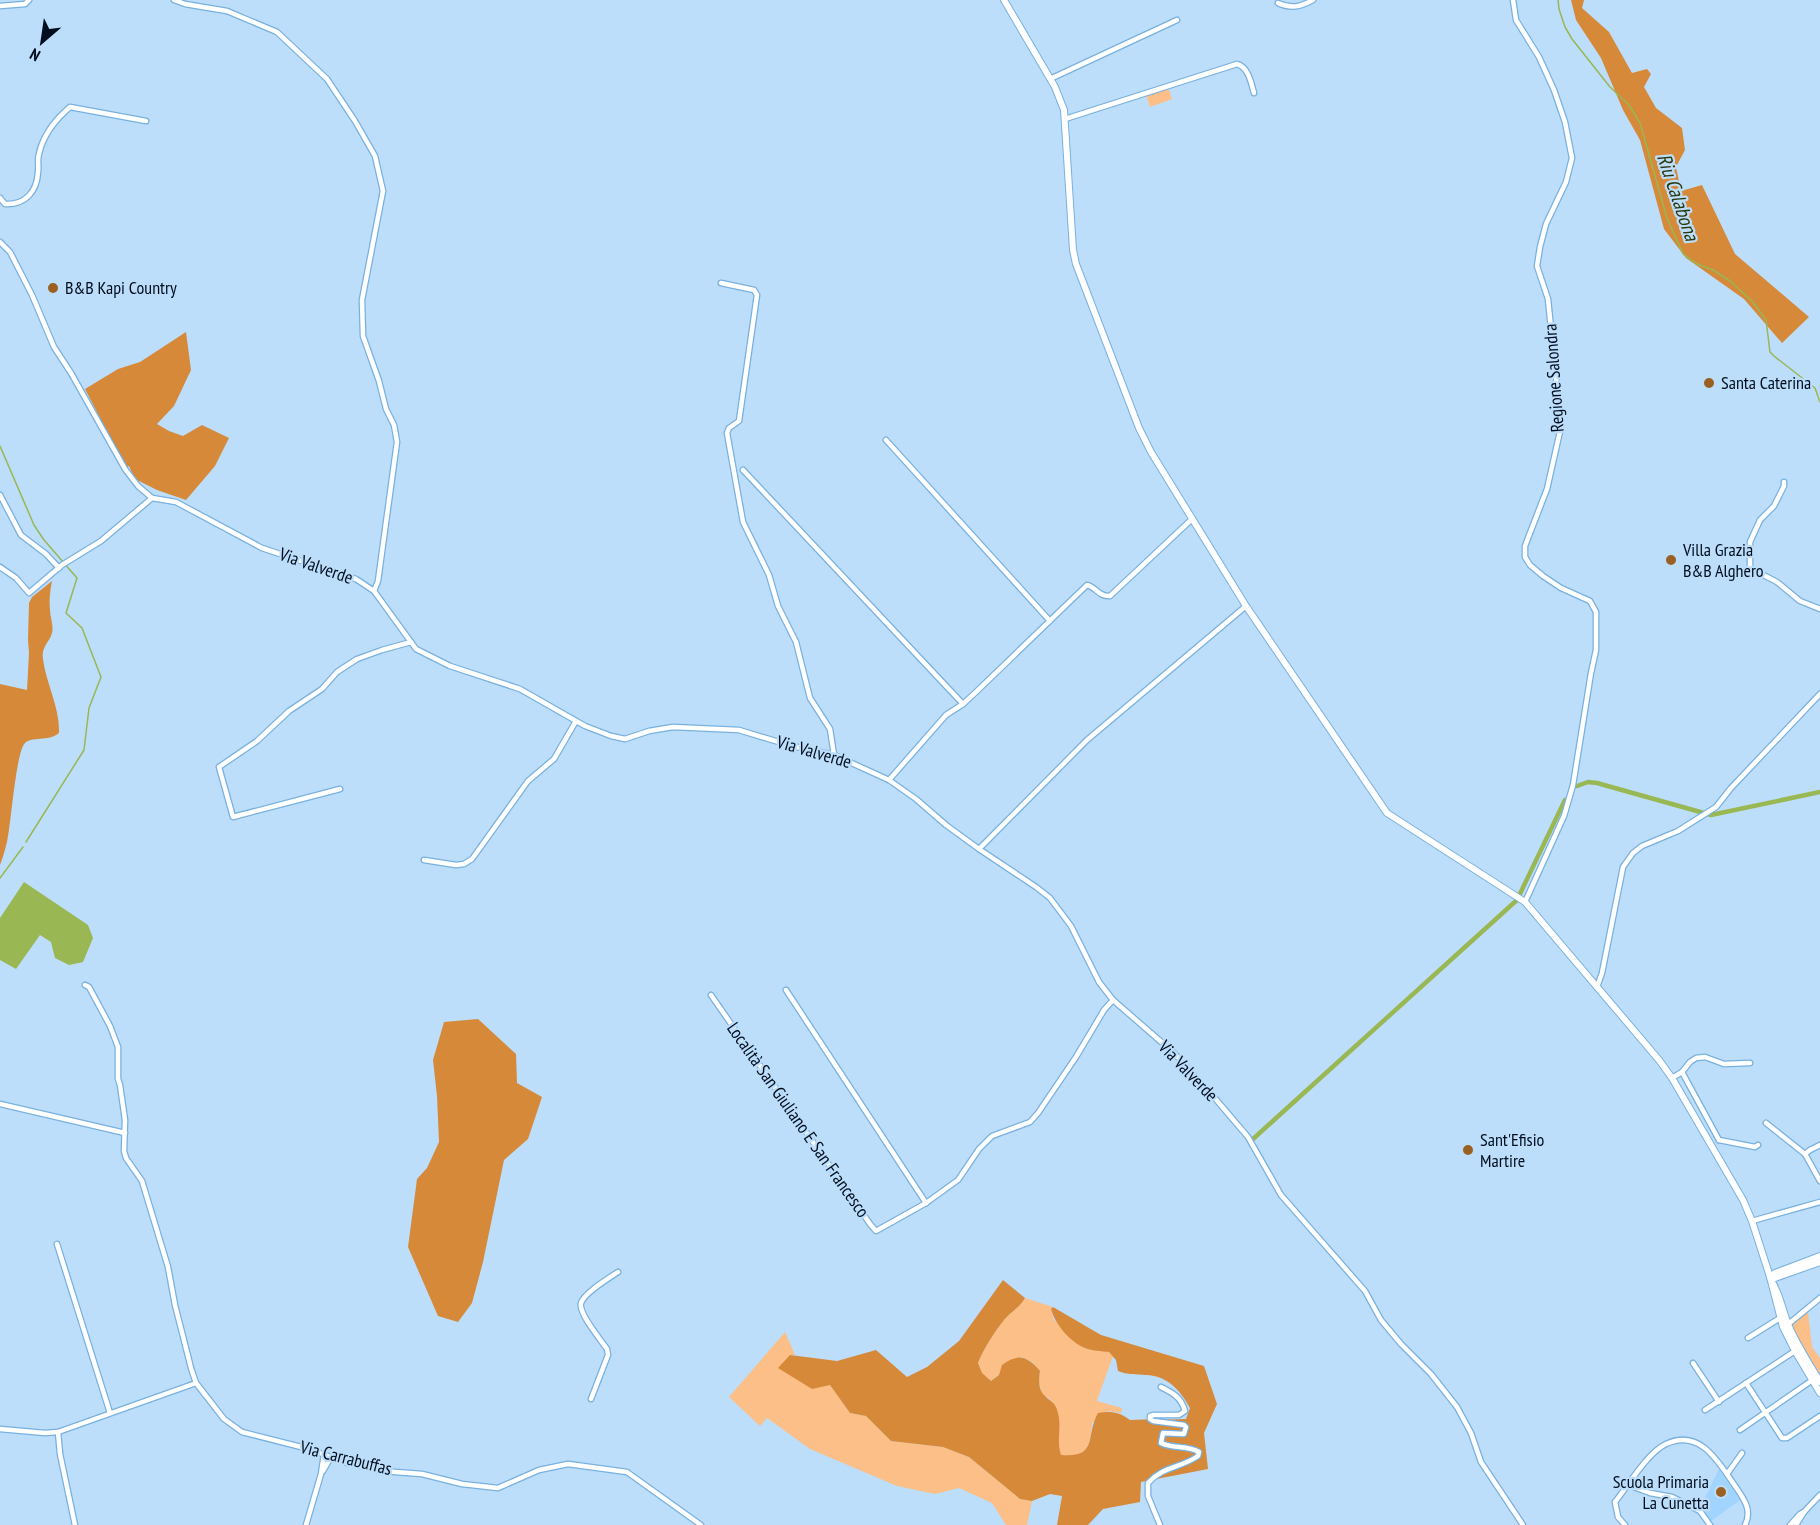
<svg xmlns="http://www.w3.org/2000/svg" width="1820" height="1525" viewBox="0 0 1820 1525" font-family="'PT Sans Narrow',sans-serif">
<style>
.built{fill:#a1d4fe}
.green{fill:#fbbf87}
.forest{fill:#d68939}
.water{fill:#99b752}
.lines{fill:none;stroke-linecap:round;stroke-linejoin:round}
.stream{stroke:#99b752;stroke-width:1.5}
.canal{stroke:#99b752;stroke-width:4.5}
.minor-casing{stroke:#78b1df;stroke-width:7}
.major-casing{stroke:#78b1df;stroke-width:8}
.minor{stroke:#fff;stroke-width:4.5}
.major{stroke:#fff;stroke-width:6}
.poi-dot{fill:#9b6021;stroke:#bcdefb;stroke-width:2}
.labels{text-anchor:middle;stroke-width:4.5;stroke-linejoin:round;paint-order:stroke}
.poi-label{font-size:18px;fill:#000d1d;stroke:#bcdefb;text-anchor:start}
.street-label{font-size:18px;fill:#000d1d;stroke:#bcdefb}
.water-label{font-size:20px;font-style:italic;fill:#2b370d;stroke:#bcdefb}
</style>
<rect width="100%" height="100%" fill="#bcdefb"/>
<path class="built" d="M1719,1469l21,31 -29,21 -11,-13z"/>
<g class="green">
<path d="M1168,87l4,12 -22,8 -4,-12z"/>
<path d="M1025,1298l28,9 -2,3 3,10 33,29 22,3 4,4 -16,45 25,7 -1,5 -12,-2 -17,12c-2,24 -3,34 -31,33l-4,-11 2,-23 -8,-22 -9,-6 -3,-12 1,-11 -8,-9 -10,-5 -31,24 -9,-7 -4,-11c5,-13 17,-32 26,-43 7,-8 15,-12 21,-22z"/>
<path d="M1808,1312l4,35 8,11v18l-30,-50z"/>
<path d="M785,1332l10,23h-5l40,30 20,28 16,3 25,25 52,6 26,10 51,42 12,2 -5,24h-21l-14,-22 -33,-15 -24,6 -38,-8 -87,-37 -43,-31 -7,8 -31,-29z"/>
</g>
<g class="forest">
<path d="M1571,0h13l-2,8 27,24 23,41 15,-4 4,5 -7,13 12,21 26,20 3,22 -9,17 5,24 21,-6 33,69 74,63 -27,26 -38,-44 -58,-41 -22,-29 -24,-89 -17,-30 -22,-52 -25,-38z"/>
<path d="M186,332l5,38 -17,36 -17,18 12,7 14,5 19,-11 27,13 -14,28 -29,34 -29,-10 -22,-11 -6,-13 -3,2 -41,-79 33,-20 22,-7z"/>
<path d="M52,581c-2,10 -3,19 -2,29 0,7 4,16 2,23 -3,10 -11,14 -9,26 3,25 17,48 16,74 -11,9 -27,3 -34,10 -9,8 -14,82 -18,99 -2,8 -4,15 -7,23v-181l27,6 2,-37 -1,-13 1,-37 3,-6z"/>
<path d="M478,1019l38,35 1,29 25,14 -14,42 -24,21 -21,102 -11,41 -14,19 -20,-6 -30,-69 9,-68 10,-11 12,-26 -2,-46 -4,-36 11,-38z"/>
<path d="M1003,1280l22,18c-6,10 -14,14 -21,22 -9,11 -21,30 -26,43l4,10 9,8 8,-6 3,-10c16,-12 25,-9 38,6 -1,7 -2,17 3,23 7,8 12,7 15,19 4,15 -2,27 3,42 38,3 24,-19 37,-42 13,-2 21,-1 32,7 19,-1 37,0 56,-1l4,-11c-10,-18 -22,-32 -44,-33 -11,-1 -18,0 -28,-4l-2,-11 -7,-8c-8,-1 -17,-1 -24,-4 -15,-6 -30,-24 -34,-39l2,-2 48,28 103,31 13,38 -13,29 4,36 -67,13 -1,20 -37,7 -15,16h-31l5,-29 -12,-2 -18,7 -12,-2 -51,-42 -26,-10 -52,-6 -25,-25 -16,-3 -20,-28 -18,4 -34,-21 12,-13 47,6 39,-11 31,27 20,-10 32,-26z"/>
</g>
<path class="water" d="M24,882l64,43 5,13 -10,24 -14,3 -14,-7 -4,-16 -11,-7 -24,34 -16,-9v-42z"/>
<g class="lines">
<g class="stream">
<path d="M1558,0l1,9 6,18 7,12 38,48 19,18 11,18 27,95 16,36 14,10 16,6 17,11 23,21 13,18 4,32 4,4 41,32 5,14"/>
<path d="M0,446l34,79 10,15 33,38 -11,35 16,15 19,49 -12,31 -5,42 -58,92"/>
<path d="M0,878l23,-31"/>
</g>
<g class="canal">
<path d="M1577,786l11,-4 9,1 114,32 109,-23"/>
<path d="M1253,1139l264,-239 48,-100"/>
</g>
<g class="minor-casing">
<g id="minor">
<path d="M174,0l11,4 42,7 50,21 50,47 28,42 20,35 8,35 -21,109 1,36 16,45 7,28 8,16 3,17 -19,139 -4,10"/>
<path d="M1513,0l3,20 23,37 15,33 11,32 7,36 -6,24 -20,42 -6,23 -3,19 11,33 13,128 -14,62 -22,57v11l5,8 13,11 18,12 29,13 6,11v38l-5,23 -18,112 -9,31 -39,86"/>
<path d="M1278,3c13,6 22,4 35,-3"/>
<path d="M0,6l25,-2 4,-4"/>
<path d="M1050,79l127,-59"/>
<path d="M1065,119l172,-55c11,3 14,18 17,29"/>
<path d="M0,198l5,6c20,1 32,-12 33,-32 1,-6 -1,-12 1,-18 4,-19 17,-35 31,-47l76,14"/>
<path d="M0,242l10,10 22,43 22,52 17,26 54,96 13,17 14,12 24,4 86,46 94,31 18,12 42,58 34,17 70,23 65,37 26,10 14,3 24,-8 24,-4 66,3 53,16 42,9 55,25 27,19 30,26 33,24 57,38 14,11 21,28 28,56 14,18 61,53 39,43 35,41 33,58 84,96 16,29 20,24 30,30 26,33 14,26 10,29 42,63"/>
<path d="M721,283l33,7 3,5 -18,126 -10,7 -2,5 16,89 26,53 9,31 18,36 14,56 20,31 4,26"/>
<path d="M886,440l164,181"/>
<path d="M743,470l220,234"/>
<path d="M1784,482v4l-10,20 -14,14 -10,22v26l27,14 23,19 20,8"/>
<path d="M0,495l21,40 25,19 13,14"/>
<path d="M0,567l16,11 13,15 33,-28 39,-24 51,-43"/>
<path d="M889,780l57,-65 17,-11 13,-12 111,-107c9,2 12,12 23,11l82,-77"/>
<path d="M340,789l-107,28 -14,-50 38,-26 32,-30 33,-22 15,-17 20,-13 25,-9 29,-8"/>
<path d="M979,849l108,-109 159,-134"/>
<path d="M424,860l32,5 8,-1 8,-5 56,-78 26,-22 22,-38"/>
<path d="M85,985l4,2 21,39 8,21v32l2,6 5,35 -1,31 2,7 16,23 26,86 7,38 16,63 5,15"/>
<path d="M1597,987l5,-14 21,-106 10,-14 9,-7 36,-15 38,-24 15,-19 89,-94"/>
<path d="M786,990l140,213"/>
<path d="M711,995l159,229 6,7 50,-28 32,-23 21,-31 13,-13 38,-14 8,-9 38,-56 28,-47 9,-10"/>
<path d="M1682,1072l37,68"/>
<path d="M1672,1078l10,-6 8,-10 6,-4 9,-1 19,7 26,-1"/>
<path d="M0,1104l125,29"/>
<path d="M1766,1123l39,31 15,27"/>
<path d="M1719,1140l36,7 3,-2"/>
<path d="M1805,1154l5,-4 10,-5"/>
<path d="M1752,1221l68,-19"/>
<path d="M57,1244l53,169"/>
<path d="M1786,1326l34,-28"/>
<path d="M1748,1338l32,-20"/>
<path d="M1693,1363l26,39"/>
<path d="M1746,1383l36,55h5l33,-22"/>
<path d="M591,1399l17,-44 -1,-6c-6,-9 -29,-36 -26,-46 3,-10 28,-25 37,-31"/>
<path d="M1705,1410l90,-59"/>
<path d="M0,1429l45,4 13,-1 138,-49 28,36 18,13 67,17 35,13 38,9 40,3 40,10 36,4 41,-18 29,-6 59,8 74,53"/>
<path d="M1740,1430l74,-51"/>
<path d="M58,1432l2,22 15,71"/>
<path d="M323,1471l8,-14"/>
<path d="M1727,1474l15,-21"/>
<path d="M1628,1485l22,8 22,4 28,14 10,14"/>
<path d="M306,1525l15,-51 3,-20"/>
<path d="M1160,1525l-12,-29v-13c15,-17 33,-15 50,-27l1,-4c-12,-7 -26,-3 -38,-9l2,-10 21,1 2,-7 -2,-2 -31,-4 -3,-2v-3l4,-1h25l6,-4c-4,-14 -12,-18 -24,-24"/>
<path d="M1625,1525l-7,-8 -3,-15c13,-16 33,-50 51,-58 32,-15 50,14 65,36 9,14 23,28 14,45"/>
<path d="M1790,1525l10,-11 4,-2"/>
<path d="M1796,1525l8,-13 16,-17"/>
</g>
</g>
<g class="major-casing">
<g id="major">
<path d="M1004,0l51,87 9,23 9,140 3,14 63,164 12,24 95,154 141,207 138,89 134,158 13,18 71,122 9,21 18,56 13,50 12,24 25,42"/>
<path d="M1770,1277l5,-4 45,-17"/>
<path d="M1770,1277l5,1 45,-16"/>
<path d="M1771,1280c9,14 11,29 17,44 8,20 21,39 32,58"/>
</g>
</g>
<use href="#minor" class="minor"/>
<use href="#major" class="major"/>
</g>
<g class="poi-dot">
<circle cx="53" cy="288" r="6"/>
<circle cx="1709" cy="383" r="6"/>
<circle cx="1671" cy="560" r="6"/>
<circle cx="1468" cy="1150" r="6"/>
<circle cx="1721" cy="1492" r="6"/>
</g>
<g class="labels">
<g class="poi-label">
<text x="65" y="294">B&amp;B Kapi Country</text>
<text x="1721" y="389">Santa Caterina</text>
<text x="1683" y="556">Villa Grazia<tspan x="1683" dy="21">B&amp;B Alghero</tspan></text>
<text x="1480" y="1146">Sant'Efisio<tspan x="1480" dy="21">Martire</tspan></text>
<text x="1709" y="1488" text-anchor="end">Scuola Primaria<tspan x="1709" dy="21">La Cunetta</tspan></text>
</g>
<g class="street-label">
<text transform="translate(1554 378) rotate(-94)" y="6">Regione Salondra</text>
<text transform="translate(316 566) rotate(19)" y="6">Via Valverde</text>
<text transform="translate(814 752) rotate(16)" y="6">Via Valverde</text>
<text transform="translate(1188 1071) rotate(46)" y="6">Via Valverde</text>
<text transform="translate(798 1120) rotate(55)" y="6">Località San Giuliano E San Francesco</text>
<text transform="translate(346 1458) rotate(14)" y="6">Via Carrabuffas</text>
</g>
<g class="water-label">
<text transform="translate(1678 197) rotate(71)" y="7">Riu Calabona</text>
</g>
</g>
<g transform="translate(42 42) rotate(209)" stroke="#bcdefb" stroke-width="4.5" paint-order="stroke">
<path d="M0-4.5L10 22L0 15L-10 22Z" fill="#000d1d"/>
<text y="-9" font-size="16" font-weight="bold" text-anchor="middle" fill="#000d1d">N</text>
</g>
</svg>
